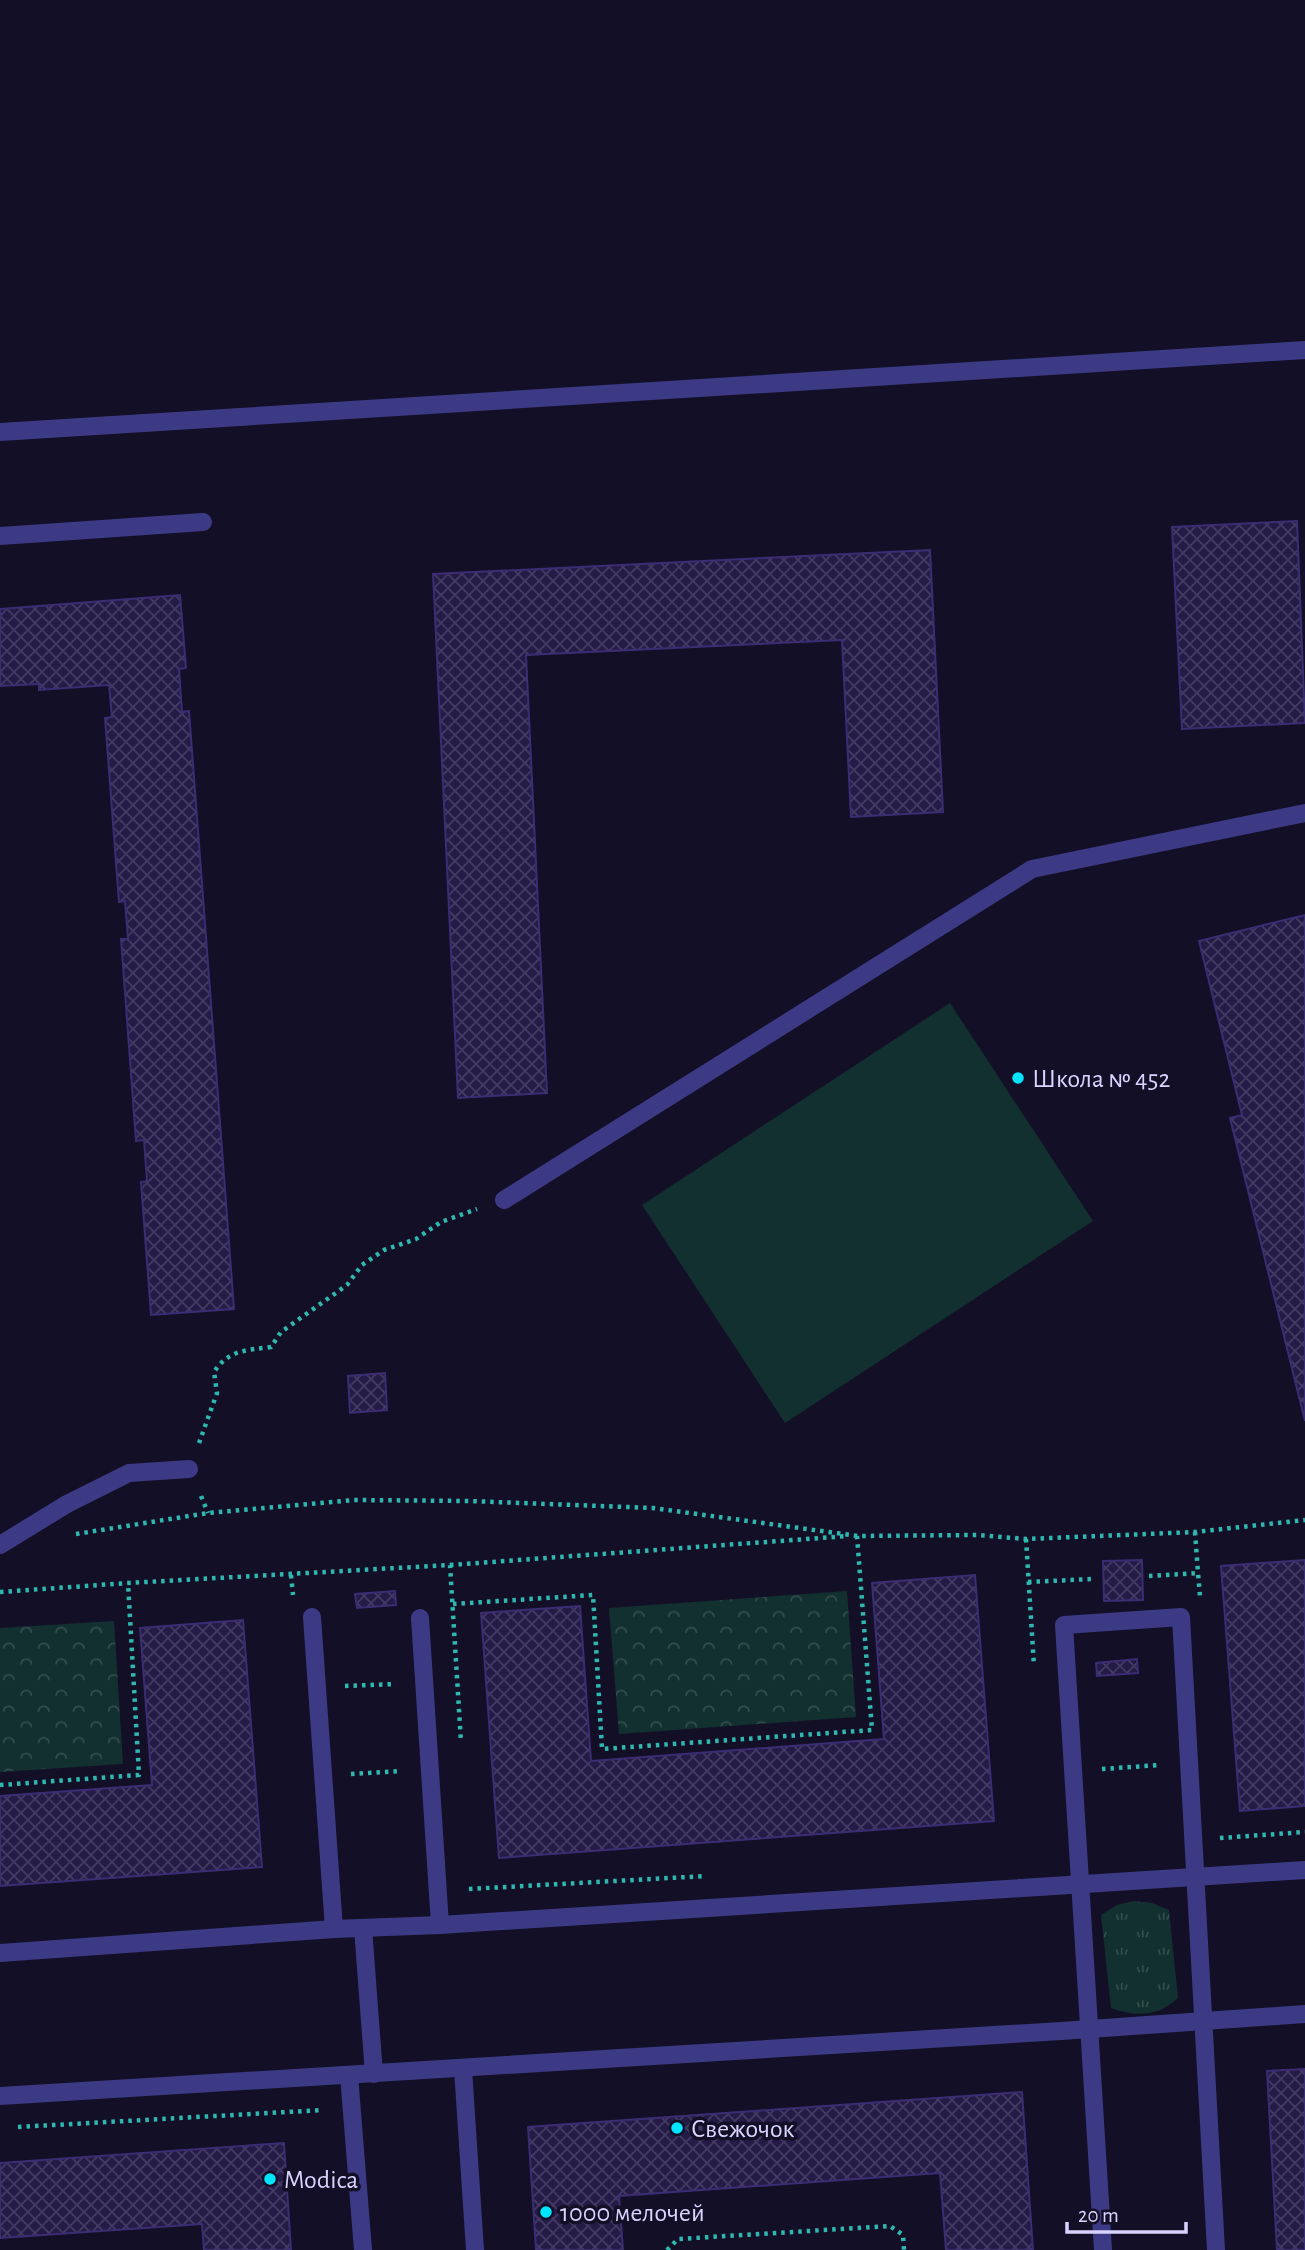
<svg xmlns="http://www.w3.org/2000/svg" width="1305" height="2250" viewBox="0 0 1305 2250" font-family="'Alegreya Sans',sans-serif">
<style>
.grass{fill:url(#grass-tufts)}
.forest{fill:url(#forest-crowns)}
.pitch{fill:#12302f}
.building{fill:url(#building-cross-hatch);stroke:#3b2d73;stroke-width:2}
.lines{fill:none;stroke-linecap:round;stroke-linejoin:round}
.path{stroke:#2fb8b0;stroke-width:4.5;stroke-dasharray:3.5 5;stroke-linecap:butt}
.minor{stroke:#3d3a85;stroke-width:18}
.poi-dot{fill:#00e5ff;stroke:#130f26;stroke-width:2.5}
.labels{text-anchor:middle;stroke-width:7;stroke-linejoin:round;paint-order:stroke}
.poi-label{font-size:26px;fill:#d9d4ff;stroke:#130f26;text-anchor:start}
</style>
<defs>
<pattern id="grass-tufts" width="24" height="20" patternUnits="userSpaceOnUse" patternTransform="scale(1.75)"><rect width="24" height="20" fill="#12302f"/><path d="M3 7l-1-3M5 7V3M7 7l1-3M15 17l-1-3M17 17v-4M19 17l1-3" fill="none" stroke="#344d4e"/></pattern>
<pattern id="forest-crowns" width="20" height="18" patternUnits="userSpaceOnUse" patternTransform="scale(1.75)"><rect width="20" height="18" fill="#12302f"/><path d="M2 6a3 3 0 1 1 6 0M12 15a3 3 0 1 1 6 0" fill="none" stroke="#344d4e"/></pattern>
<pattern id="building-cross-hatch" width="8" height="8" patternUnits="userSpaceOnUse" patternTransform="scale(1.75)"><rect width="8" height="8" fill="#241b47"/><path d="M0 0l8 8M0 8l8-8" fill="none" stroke="#433b63"/></pattern>
</defs>
<rect width="100%" height="100%" fill="#130f26"/>
<path class="grass" d="M1134,1901l18,2 17,7 9,88c-21,19 -42,19 -67,10l-10,-93 16,-10z"/>
<g class="forest">
<path d="M847,1591l9,126 -237,17 -10,-126z"/>
<path d="M114,1621l9,143 -123,8v-144z"/>
</g>
<path class="pitch" d="M950,1003l143,218 -308,202 -143,-218z"/>
<g class="building">
<path d="M1297,521l8,202 -123,6 -10,-202z"/>
<path d="M930,550l13,262 -92,5 -9,-177 -316,15 21,438 -89,5 -25,-524z"/>
<path d="M180,595l6,73 -7,1 3,43 7,-1 45,598 -83,6 -10,-133 6,-1 -3,-41 -8,1 -15,-202h7l-3,-38 -6,1 -14,-184 7,-1 -3,-32 -70,5v-6l-39,2v-77z"/>
<path d="M1305,915v506l-75,-303 12,-3 -43,-174z"/>
<path d="M385,1373l2,37 -37,3 -2,-37z"/>
<path d="M1142,1560l1,40 -39,1 -1,-40z"/>
<path d="M1305,1560v246l-65,5 -19,-245z"/>
<path d="M975,1575l19,246 -495,37 -18,-245 99,-7 11,155 293,-22 -12,-156z"/>
<path d="M395,1591l1,14 -39,3 -2,-14z"/>
<path d="M243,1620l19,247 -262,19v-90l152,-11 -12,-157z"/>
<path d="M1137,1659l1,14 -41,3 -1,-13z"/>
<path d="M1305,2069v181h-28l-10,-179z"/>
<path d="M1022,2092l11,158h-87l-6,-77 -321,23 4,54h-87l-8,-123z"/>
<path d="M284,2143l7,107h-87l-2,-26 -202,14v-75z"/>
</g>
<g class="lines">
<g class="path">
<path d="M199,1443l18,-50 -3,-21c14,-22 33,-22 57,-25l10,-15 66,-47 15,-20 22,-15 32,-11 25,-17 36,-13"/>
<path d="M201,1496l7,17"/>
<path d="M1195,1532l3,41"/>
<path d="M76,1534l132,-21 146,-13 115,1 184,7 205,28 119,-1 49,4 169,-7 110,-12"/>
<path d="M1026,1539l8,127"/>
<path d="M450,1565l398,-29"/>
<path d="M291,1575l2,20"/>
<path d="M1149,1576l49,-3 2,23"/>
<path d="M1028,1582l64,-3"/>
<path d="M0,1592l128,-9 322,-18 11,177"/>
<path d="M453,1604l140,-9 9,154 270,-19 -15,-194"/>
<path d="M345,1686l51,-2"/>
<path d="M1102,1769l58,-4"/>
<path d="M351,1774l50,-3"/>
<path d="M0,1785l139,-10 -11,-192"/>
<path d="M1220,1838l85,-6"/>
<path d="M469,1889l237,-13"/>
<path d="M18,2127l305,-17"/>
<path d="M667,2250l11,-11 212,-13 13,9 1,15"/>
</g>
<g class="minor">
<path d="M0,432l1305,-82"/>
<path d="M0,536l203,-14"/>
<path d="M504,1200l528,-331 273,-56"/>
<path d="M0,1545l67,-41 62,-31 60,-4"/>
<path d="M312,1617l22,312"/>
<path d="M420,1618l20,307 865,-55"/>
<path d="M363,1928l11,146"/>
<path d="M0,1953l334,-24 106,-4"/>
<path d="M463,2069l12,181"/>
<path d="M349,2075l14,175"/>
<path d="M0,2096l1061,-65 244,-17"/>
<path d="M1103,2250l-39,-625 117,-8 35,633"/>
</g>
</g>
<g class="poi-dot">
<circle cx="1018" cy="1078" r="7"/>
<circle cx="677" cy="2128" r="7"/>
<circle cx="270" cy="2179" r="7"/>
<circle cx="546" cy="2212" r="7"/>
</g>
<g class="labels">
<g class="poi-label">
<text x="1032" y="1087">Школа № 452</text>
<text x="691" y="2137">Свежочок</text>
<text x="284" y="2188">Modica</text>
<text x="560" y="2221">1000 мелочей</text>
</g>
</g>
<path d="M1067 2222v10h119v-10" fill="none" stroke="#d9d4ff" stroke-width="3.5"/>
<text x="1078" y="2222" font-size="21" fill="#d9d4ff" stroke="#130f26" stroke-width="5" paint-order="stroke">20 m</text>
</svg>
